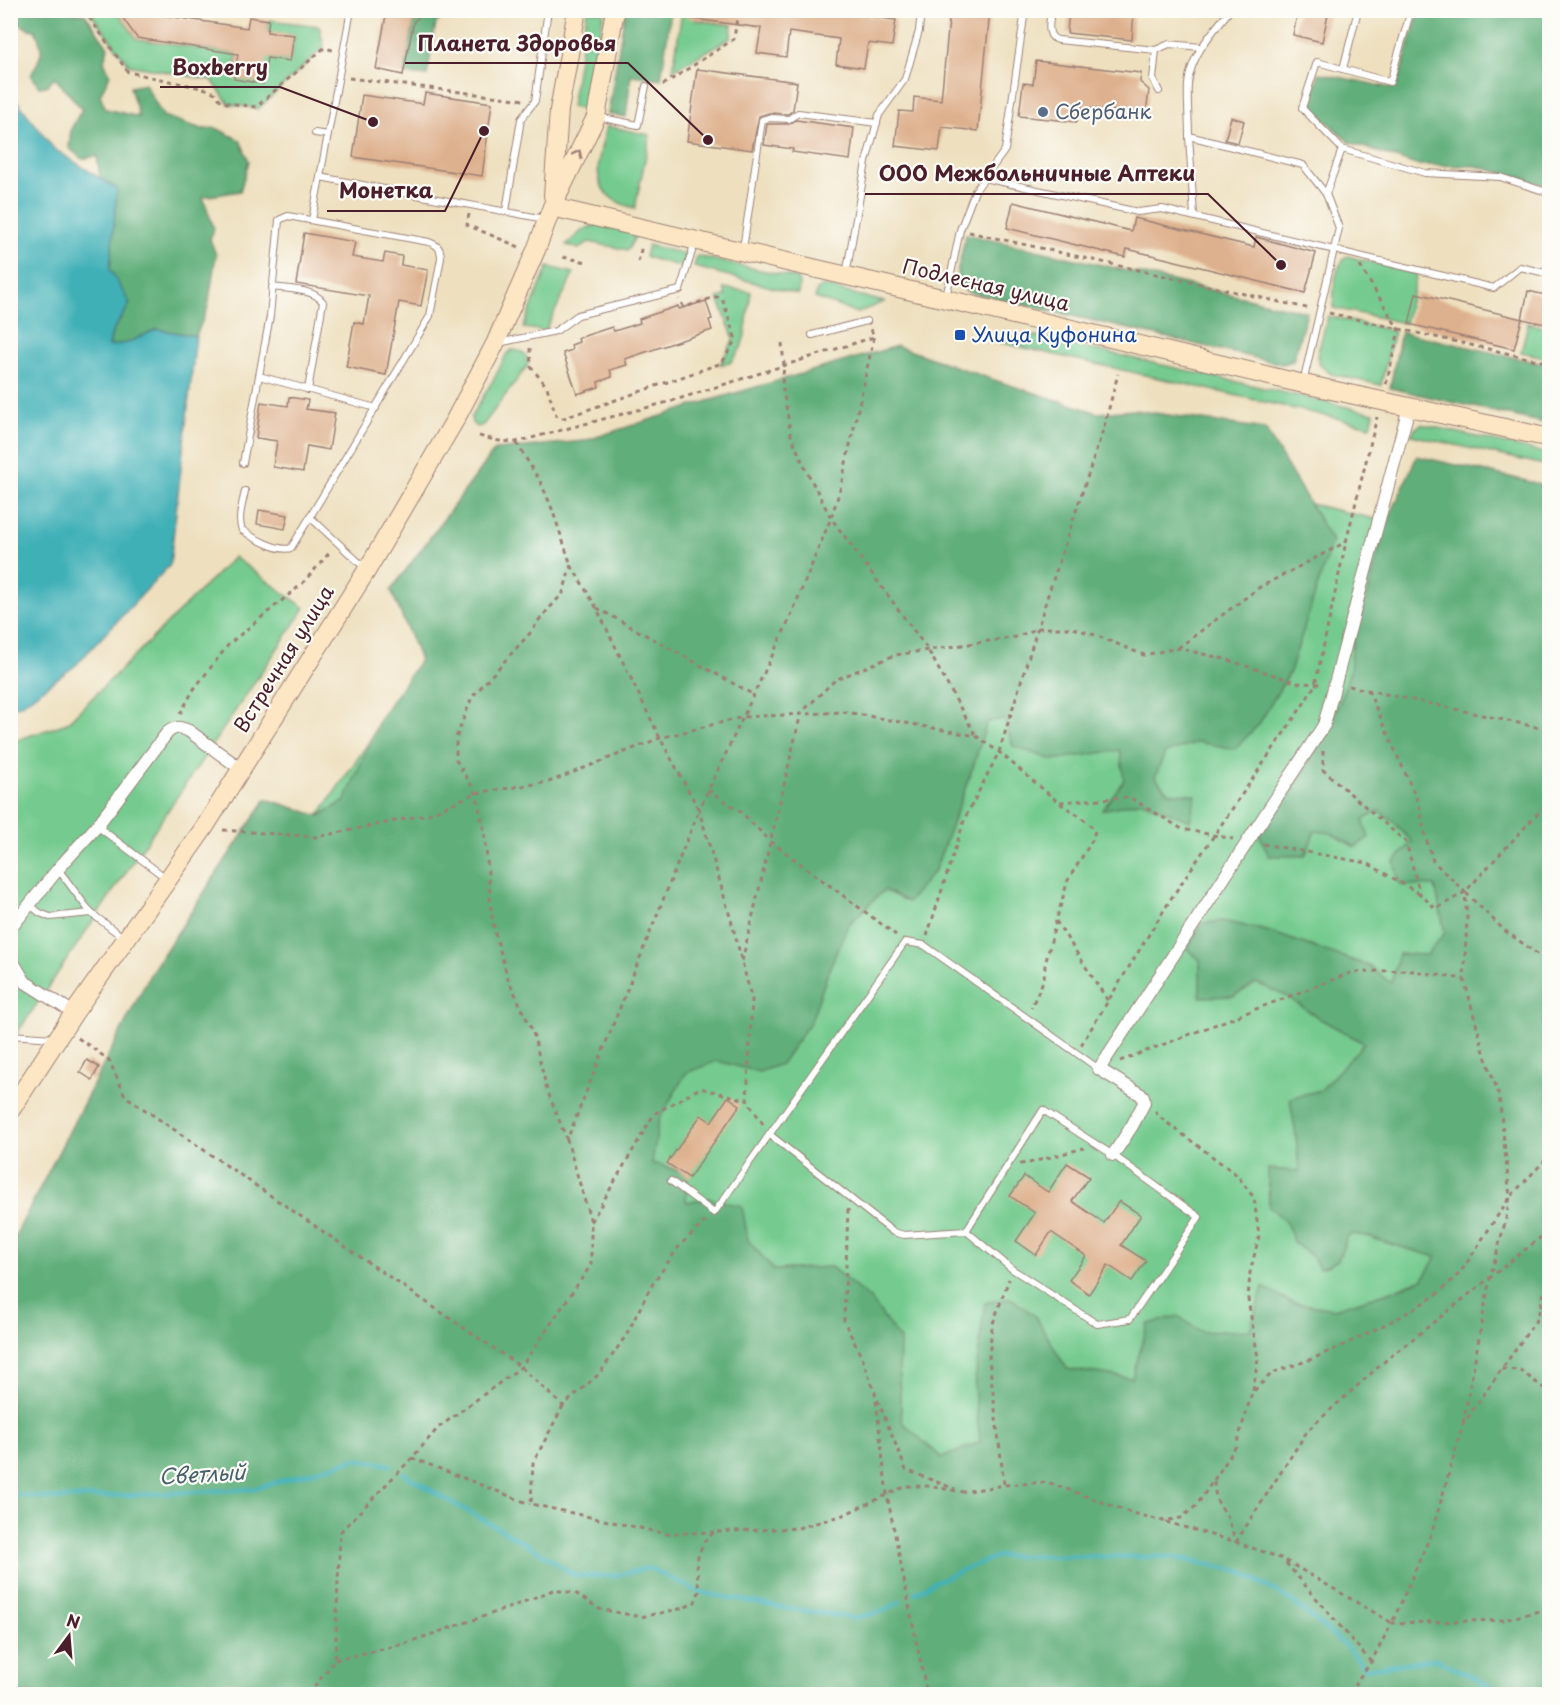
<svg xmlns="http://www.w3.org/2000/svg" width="1560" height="1705" viewBox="0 0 1560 1705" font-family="'Playpen Sans',sans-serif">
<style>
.green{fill:#75cb8f;stroke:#60755d;stroke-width:1.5}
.forest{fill:#60af7a;stroke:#556752;stroke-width:1.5}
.water{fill:#3fb0b7;stroke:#446871;stroke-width:1.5}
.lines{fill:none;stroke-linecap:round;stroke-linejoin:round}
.stream{stroke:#3fb0b7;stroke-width:4.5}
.building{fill:#deb18e}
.lane-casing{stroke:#9c8075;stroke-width:8}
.street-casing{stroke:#9c8075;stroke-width:14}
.secondary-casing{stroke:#9c8075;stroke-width:20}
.path{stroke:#9c8075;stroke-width:3;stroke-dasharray:4.5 4.5;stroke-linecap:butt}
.lane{stroke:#fff;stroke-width:6}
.street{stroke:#fff;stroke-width:12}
.secondary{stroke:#fce6c4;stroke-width:18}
.oneway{stroke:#a38278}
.service-dot{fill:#5c6f8a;stroke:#fdfcf7;stroke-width:2}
.transit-dot{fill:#1a4fb4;stroke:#fdfcf7;stroke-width:2}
.labels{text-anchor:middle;stroke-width:4.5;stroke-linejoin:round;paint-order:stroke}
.service-label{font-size:20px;fill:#4e5e75;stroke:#fdfcf7;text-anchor:start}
.street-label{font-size:20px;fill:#4a1f2b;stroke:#fdfcf7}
.transit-label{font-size:20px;fill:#164399;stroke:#fdfcf7;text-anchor:start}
.water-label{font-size:21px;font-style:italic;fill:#45606a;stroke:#fdfcf7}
.leader{fill:none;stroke:#4a1f2b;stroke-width:2}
.callout-dot{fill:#4a1f2b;stroke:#fdfcf7;stroke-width:2}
.callout-label{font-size:21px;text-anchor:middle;font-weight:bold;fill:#4a1f2b;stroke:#fdfcf7;stroke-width:4.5;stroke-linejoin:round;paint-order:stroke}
</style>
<rect width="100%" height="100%" fill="#fdfcf7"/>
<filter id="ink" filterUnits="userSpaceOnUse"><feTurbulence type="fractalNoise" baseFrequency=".0167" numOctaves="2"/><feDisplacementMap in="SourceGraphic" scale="12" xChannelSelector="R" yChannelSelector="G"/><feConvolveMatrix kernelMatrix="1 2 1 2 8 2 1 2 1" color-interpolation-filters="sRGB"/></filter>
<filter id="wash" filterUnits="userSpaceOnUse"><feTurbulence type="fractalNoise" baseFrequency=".008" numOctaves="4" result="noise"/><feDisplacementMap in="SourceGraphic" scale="24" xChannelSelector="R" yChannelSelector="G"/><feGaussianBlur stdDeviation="1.35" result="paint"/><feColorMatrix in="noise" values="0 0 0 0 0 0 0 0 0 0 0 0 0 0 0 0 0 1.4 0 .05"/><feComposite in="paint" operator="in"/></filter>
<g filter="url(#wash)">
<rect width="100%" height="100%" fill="#eee0bf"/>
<g class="green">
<path d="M89,11h28l20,28 100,15 -3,25 33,-21 23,3 4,-25 -27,-4 2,-12 50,6 5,21 -66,62 -29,-5 -17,-24 -83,-15z"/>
<path d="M587,11h17l-18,99 -15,-3z"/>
<path d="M682,11h15l-1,9 36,5 -1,13 -58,32z"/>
<path d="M607,126l43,9 -15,73c-48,-11 -39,-44 -28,-82z"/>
<path d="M597,224l40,9 -9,17 -39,-8 -10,7 -13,-4 17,-15z"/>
<path d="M648,245l38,9 -3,13 -38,-10z"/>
<path d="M697,256l100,22 2,6 -1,10 -104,-27z"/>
<path d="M1347,256l70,18 -12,49 -72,-15c1,-17 0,-40 14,-52z"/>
<path d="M548,267l26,6 -29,58 -22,-3z"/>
<path d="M823,286l61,16 -27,11 -42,-15 2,-8z"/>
<path d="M724,288l27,4 -6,43 -4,13 -11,15 -10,1 14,-25 -16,-41 8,-2z"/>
<path d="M1328,316l66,15 -13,54 -50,-11 -12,-10 -2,-8z"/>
<path d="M1528,323l21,5v30l-28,-6z"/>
<path d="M1035,336l339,77 -3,13 -378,-85 7,-3z"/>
<path d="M512,350c9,0 17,5 16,15l-45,60 -6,2 -5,-4 -1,-6 24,-40 11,-22z"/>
<path d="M793,385l756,174v1135h-1538v-428l487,-713z"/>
<path d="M1421,424l128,30v12l-138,-31 4,-6z"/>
<path d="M234,557l71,51 -294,434v-300l56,-19z"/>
</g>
<g class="forest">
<path d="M19,11h48l1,1 17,2 23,33 -4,14 6,14 -10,20 6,14 33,8 -9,-30 15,-3 18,32 39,13 14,-1 24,12 9,21 -9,30 -37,6 11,32 -4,10 6,16 -8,52 -12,29 -39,-7 -30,14 -18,3 3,-14 17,-28 -19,-35 6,-79 -16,-13 -3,-21 -15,3 -13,-11 2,-19 11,-20 -28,-32 -7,9 -8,1 -8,-12c11,-20 14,-23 4,-45l-7,-1 -12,-8z"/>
<path d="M429,11h25l-18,12 -9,53 -24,-2 11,-53z"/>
<path d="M625,11h46l-10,68 -30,-4 -5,42 -18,-3z"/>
<path d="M1419,11h130v175l-73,-20 -60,-1 -67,-23 -39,-36 9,-33 77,16z"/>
<path d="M966,234l341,78 -14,49 -11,3 -314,-72 -10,-7 -1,-12z"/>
<path d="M1401,332l148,33v59l-159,-36z"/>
<path d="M897,346l97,34 104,33 36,-3 131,19 67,112 -42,131 -31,52 -24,25 -37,-7 -33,11 -10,24 13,15 28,3 -6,26 -48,-20 -40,9 22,-30 -4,-30 -68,10 -39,-14 -9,-27 -17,3 -13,42 -39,106 -27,32 -24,-12 -36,35 -18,42 -19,54 -30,43 -22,8 -42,-11 -31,12 -27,47 -7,43 36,10 -2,29 21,-4 35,8 6,34 26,30 57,-3 40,33 29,40 -1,39 3,43 40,36 38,-16 -6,-54 11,-85 26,-5 24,18 32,53 65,9 16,-54 30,-8 24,16 48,-2 13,-43 28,15 43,7 55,-17 34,-13 13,-22 -49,-14 -20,-7 -14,-2 -6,3 -9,23 -9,5 -10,3 -6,-11 -20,-15c-3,-18 -10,-24 -24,-35l-1,-38 31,2 -3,-35 -6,-38 31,-8 43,-47 -42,-23 -36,-24 -30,-13 -22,13 -34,1v-37l-13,-11 16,-26 20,-2 44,10 102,35 22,17 8,-29 27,1 19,-22 -10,-47 -35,-1 -6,-23 18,-20 -19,-21 -14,-10 -16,9 6,18 -14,9 -24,-14 -16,-2 -10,25h-36l-10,-22 60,-88 23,-49 8,-26 3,-30 7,-28 7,-15 18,-71 32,-71 132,30v1208h-1538l-1,-448 142,-275 114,-172 53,17 26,-15 35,-83 40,-58 -29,-70 104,-140 89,-9 124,-40z"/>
</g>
<path class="water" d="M10,92l44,57 63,40 -7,80 20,35 -18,28 -3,14 18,-3 30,-14 39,7 -26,229 -95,101 -55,39 -9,2z"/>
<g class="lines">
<g class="stream">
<path d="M403,1473l41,25 88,49 43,29h37l37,-8 50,24 79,15 77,11 28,-7 17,-9"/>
<path d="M10,1494l44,5 200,-10 102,-30 35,6"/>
<path d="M915,1593l19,-11 63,-26 177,1 66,14 52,30 55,46 19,22 70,-10 71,35"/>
</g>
</g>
<g id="blocks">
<g class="building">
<path d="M117,10h34l3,4 93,14 2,-11 20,3 -2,12 27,3 -4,26 -23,-3 -4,26 -29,-5 4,-25 -101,-16z"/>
<path d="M387,10h42l-15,11 -11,54 -27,-6z"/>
<path d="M688,10h144l16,3 1,-3h19l-1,6 29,4 -4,26 -24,-3 -4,25 -28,-4 3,-25 -50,-7 -3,25 -29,-4 4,-25 -74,-10z"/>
<path d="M950,10h40l-12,121 -36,-4 -3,24 -44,-5 4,-35 14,1 1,-15 27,3z"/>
<path d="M1069,10h65l-2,30 -65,-7z"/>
<path d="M1298,10h31l-7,32 -29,-7z"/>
<path d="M1036,61l105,12 -1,9 9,8 -3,24 -67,-7 -2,15 -58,-6 4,-33 10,1z"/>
<path d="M697,69l100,13 -4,28 -5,4 -19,-1 -10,3 -7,34 -65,-9z"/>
<path d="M425,93l67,10 -10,73 -129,-19 9,-62 61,9z"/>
<path d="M1231,117l13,4 -6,22 -13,-3z"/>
<path d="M796,120l58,8 -4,32 -58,-8 1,-3 -29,-4 3,-21h22z"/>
<path d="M1013,202l118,29 3,-13 120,29 2,-10 60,16 -11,40 -178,-44 -2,8 -118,-29z"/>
<path d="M304,233l51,9 -3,15 31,5 2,-9 17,3 -1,9 27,5 -7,36 -22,-4 -13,73 -40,-8 8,-45 10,2 5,-28 -73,-12z"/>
<path d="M1528,291l22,5v29l-28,-6z"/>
<path d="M1416,293l106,26 -8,30 -105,-25z"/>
<path d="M706,301l6,18 -3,1 3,10 -87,29 2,6 -17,5 2,7 -14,5 1,5 -22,7 -14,-41 9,-3 -1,-5 8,-3 -1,-4 34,-11 2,4 26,-8 -1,-4 39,-13 1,3z"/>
<path d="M289,397l19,3 -2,9 29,4 -6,37 -22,-4 -4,26 -30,-5 4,-26 -21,-3 5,-36 27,4z"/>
<path d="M259,510l29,5 -3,14 -28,-5z"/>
<path d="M87,1060l12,7 -7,13 -12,-8z"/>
<path d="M728,1097l12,8 -51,73 -22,-15 34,-48 10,7z"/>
<path d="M1067,1163l22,14 -17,24 32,22 15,-22 22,14 -20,30 25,16 -14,20 -24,-16 -19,29 -20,-14 17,-24 -35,-24 -15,23 -20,-14 19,-28 -25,-17 14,-20 24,16z"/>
</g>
</g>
</g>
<g filter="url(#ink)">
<use href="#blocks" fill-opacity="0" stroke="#9c8075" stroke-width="1.5"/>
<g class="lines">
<g class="lane-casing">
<g id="lane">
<path d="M351,10l-31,167 225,42"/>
<path d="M1051,10c-1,11 -6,27 7,30l98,10 13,-6 32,3"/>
<path d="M1230,10c-17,22 -39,44 -42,74 -1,17 1,35 1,52l114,29 23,29 13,34 -36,155"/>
<path d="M1156,50l-3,29 6,12"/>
<path d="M1343,69l15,-59"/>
<path d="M598,117l40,8 8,-39"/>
<path d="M315,133l13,2"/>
<path d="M1189,136l5,80"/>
<path d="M1342,149l83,24 75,4 50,16"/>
<path d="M984,178l154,34 24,-3 332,79 26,-21 30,7"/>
<path d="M1326,194l16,-45 -40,-41 15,-46 73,20 21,-72"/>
<path d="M506,211l15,-92 14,-18 13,-91"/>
<path d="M312,220l8,-43"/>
<path d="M743,249l19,-129 7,-2 20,1 9,-6 79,10"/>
<path d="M846,275l20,-113 13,-47 26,-36 14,-48 2,-21"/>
<path d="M272,287c16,2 42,2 51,15l-15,88"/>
<path d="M946,298l14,-68 15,-39 30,-41 20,-140"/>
<path d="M812,335l55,-14"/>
<path d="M498,343l58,-12 22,-16 102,-25 15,-48"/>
<path d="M259,376l117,32"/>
<path d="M243,463l27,-147 9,-96 9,-4 141,26c9,3 12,7 12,16l-11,58 -120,201 55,51"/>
<path d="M245,491c-2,11 -8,28 -3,39 11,8 36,22 49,18l19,-31"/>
<path d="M97,826l69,52"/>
<path d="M58,869l33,44"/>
<path d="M30,905l10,8 10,4 41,-4 33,25"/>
<path d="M10,1035l44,3"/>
<path d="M769,1134l124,98 11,3 62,-4 46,38 85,55 33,-5 69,-102 -86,-62 -70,-45 -77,121"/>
<path d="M671,1181l43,32 191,-271 19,3 175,124"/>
</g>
</g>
<g class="street-casing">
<g id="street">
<path d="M10,929l48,-60 39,-43 70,-93c8,-7 12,-6 22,-2l52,38"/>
<path d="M10,957l15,25 49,31"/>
<path d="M1113,1155l19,-29 12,-23 -1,-7 -44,-27 225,-344 85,-318"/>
</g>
</g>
<g class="secondary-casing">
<g id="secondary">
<path d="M553,196l6,-86 18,-100"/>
<path d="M552,207l415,97 319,76 264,58"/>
<path d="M10,1111l64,-98 130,-185 163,-258 88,-150 40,-76 41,-94 16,-43 44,-90 19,-107"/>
</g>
</g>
<g class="path">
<path d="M84,10l44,62 78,17 9,4 7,9 34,5 68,-59 9,2"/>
<path d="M349,78l175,22"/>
<path d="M663,85l71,-46 4,-29"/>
<path d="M469,214l-2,11 52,22"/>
<path d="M969,232l342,77"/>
<path d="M563,257l24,5"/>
<path d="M638,262l4,-16"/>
<path d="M1360,266l39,64 -13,55"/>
<path d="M1329,313l221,50"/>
<path d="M782,343l2,23 -2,18 9,51 13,31 27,52 97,132 48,86"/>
<path d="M530,348l1,19 16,20 9,28 3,3h5l158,-55 12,-21 1,-5 -12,-36 -3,-4h-5l-27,9h-5l-4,-7"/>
<path d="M479,436l20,5 17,1 156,-41 202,-64"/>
<path d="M597,608l157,87"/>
<path d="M1178,648l82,-61 86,-45"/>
<path d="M1349,686l201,44"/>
<path d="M1368,690l51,114 6,31 8,26 32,31 2,27 -3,60 21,77 14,39 11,102 -4,22 -16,59 -27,146"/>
<path d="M180,714l14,-25 35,-45 73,-60 29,-33"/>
<path d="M1323,751v19l83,72 14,52 16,15 29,-17 85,-92"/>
<path d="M708,790l33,22 29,29 126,94"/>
<path d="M1060,802l69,-5 53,32 51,10"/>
<path d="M223,830l94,7 112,-23 47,-21 73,-11 111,-44 83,-21 103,-5 130,24 23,16 59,50 23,15 14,13 -2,9 -25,41 -12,41 -11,44 -1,14 -13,29"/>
<path d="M1263,844l104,19 53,31"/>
<path d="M1466,893l38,37 46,33"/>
<path d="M1056,921l52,80"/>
<path d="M927,936l38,-118 34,-66 48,-154 57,-171 14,-53"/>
<path d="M742,961l59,-248 34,-33 60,-25 121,-18 22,-9h35l22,7 49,20 34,-7 50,12 70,23 24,1"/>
<path d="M78,1038l31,22 16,36 396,271 42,39 37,-33 27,-39 23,-46 30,-43 26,-24"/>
<path d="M1081,1045l91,-148 131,-192 12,-20 31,-143 31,-125"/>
<path d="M1120,1061l233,-89 54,-2 57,9"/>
<path d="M1155,1111l3,5 79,59 17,23 5,38 -9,37 -2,26 10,59 -5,33"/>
<path d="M763,1124l-16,-24 5,-100 -19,-73 -34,-117 91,-192 41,-100 9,-28 34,-153 -3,-8"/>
<path d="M567,1140l-20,-50 -14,-58 -25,-53 -13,-46 -4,-23 -6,-74 -9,-43 -20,-33v-22l16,-41 60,-66 6,-10 25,-28 8,-28"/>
<path d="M1020,1164l9,-1 55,-15"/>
<path d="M848,1209l-4,112 19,39 13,36 30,74 49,19"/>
<path d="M591,1222l63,-108 46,-26 47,12"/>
<path d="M1502,1369l18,1 30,23"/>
<path d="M876,1401l11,94 40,199"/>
<path d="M563,1406l-30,57 -2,41 136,30 47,-2"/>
<path d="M412,1458l118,46"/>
<path d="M1214,1482l2,17 12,19 8,24"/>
<path d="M1004,1484l-15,-125 3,-33 17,-47"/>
<path d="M1166,1522l70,20 47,17 109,64 40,-91 31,-108 74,-105 13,-49"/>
<path d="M1236,1542l72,-112 77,-69 165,-131"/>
<path d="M1286,1563l85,99"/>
<path d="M335,1660l68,-16 108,-37 42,-17 22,3 24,16 42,8 43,-9 11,-6 4,-10 -2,-24 1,-12 6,-14 10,-10 84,-4 43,-12 65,-30h21l36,6 42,-7 42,-3 82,30 34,9 18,-3 15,-12 28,-41 12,-19 16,-53 20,-20 40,-14 38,-17 50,-25 36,-22 24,-22 50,-76 40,-42"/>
<path d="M309,1694l26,-34 5,-128 72,-74 26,-30 83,-61 70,-102v-43l-24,-82 132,-330 -39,-72 -64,-131 -25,-42 -20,-59 -10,-23 -25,-41"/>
<path d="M1351,1694l8,-16 12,-16 21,-39 112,-3 46,-12"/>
</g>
<use href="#lane" class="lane"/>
<use href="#street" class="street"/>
<use href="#secondary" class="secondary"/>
</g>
<defs><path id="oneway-chevron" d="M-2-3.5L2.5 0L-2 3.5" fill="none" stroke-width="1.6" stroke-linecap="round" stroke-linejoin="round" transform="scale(1.5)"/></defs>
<use class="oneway" href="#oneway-chevron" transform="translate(578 154) rotate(-64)"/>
</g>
<circle class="service-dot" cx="1043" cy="112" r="6"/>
<rect class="transit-dot" x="954" y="329" width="12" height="12" rx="3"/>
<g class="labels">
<g class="service-label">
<text x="1055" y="119">Сбербанк</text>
</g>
<g class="street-label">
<text transform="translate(986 285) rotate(13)" y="7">Подлесная улица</text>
<text transform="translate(284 659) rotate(-58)" y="7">Встречная улица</text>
</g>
<g class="transit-label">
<text x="972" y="342">Улица Куфонина</text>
</g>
<g class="water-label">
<text transform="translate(202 1475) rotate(-3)" y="7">Светлый</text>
</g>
</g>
<path class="leader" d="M708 140L628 63H405M373 122L280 87H160M1281 265L1208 194H865M484 131L445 211H327"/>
<g class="callout-dot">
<circle cx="708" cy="140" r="6"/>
<circle cx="373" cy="122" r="6"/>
<circle cx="1281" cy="265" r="6"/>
<circle cx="484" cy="131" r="6"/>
</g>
<g class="callout-label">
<text x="517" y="51">Планета Здоровья</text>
<text x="220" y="75">Boxberry</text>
<text x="1037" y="181">ООО Межбольничные Аптеки</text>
<text x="386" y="198">Монетка</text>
</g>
<rect width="1560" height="1705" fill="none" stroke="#fdfcf7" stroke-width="36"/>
<g transform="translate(69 1636) rotate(16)" stroke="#fdfcf7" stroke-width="4.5" paint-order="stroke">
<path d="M0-4.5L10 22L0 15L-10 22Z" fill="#4a1f2b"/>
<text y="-9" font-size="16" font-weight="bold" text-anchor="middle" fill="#4a1f2b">N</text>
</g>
</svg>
